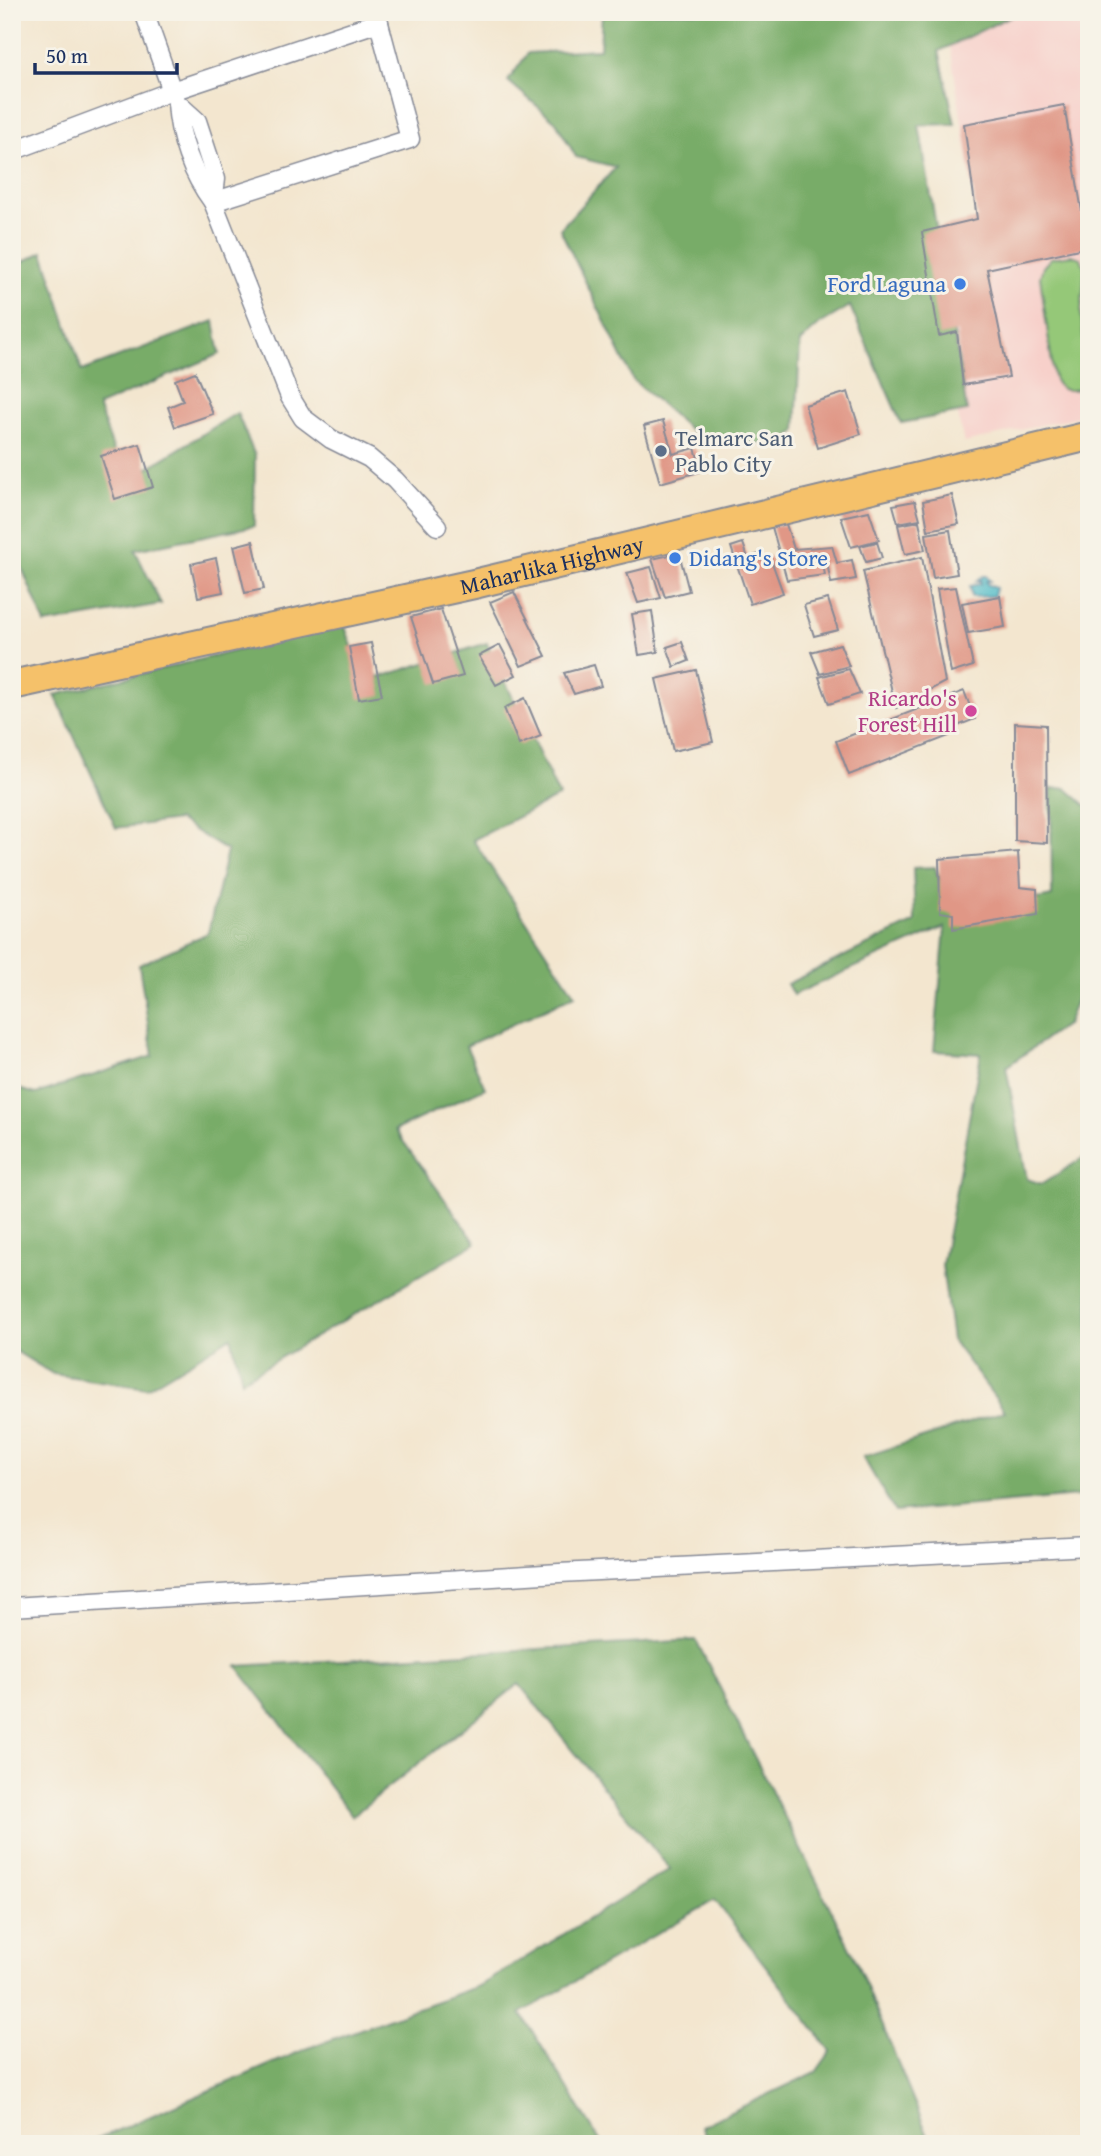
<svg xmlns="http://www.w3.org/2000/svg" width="1101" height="2156" viewBox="0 0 1101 2156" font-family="'Gentium Book Plus',serif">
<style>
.built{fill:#f7d0ca}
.green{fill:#95c878;stroke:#587c6b;stroke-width:2}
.forest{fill:#78ac68;stroke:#4a6e63;stroke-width:2}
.water{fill:#4dbbc7;stroke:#347592;stroke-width:2}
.building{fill:#e09786}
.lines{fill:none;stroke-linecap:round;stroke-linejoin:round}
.street-casing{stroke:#878a96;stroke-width:21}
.primary-casing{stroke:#878a96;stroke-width:32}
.street{stroke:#fff;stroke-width:18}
.primary{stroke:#f5c16b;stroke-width:28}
.shop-dot{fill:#3f7fe0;stroke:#f7f3e8;stroke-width:2.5}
.service-dot{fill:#5c6f8a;stroke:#f7f3e8;stroke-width:2.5}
.hotel-dot{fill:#d1479c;stroke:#f7f3e8;stroke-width:2.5}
.labels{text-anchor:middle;stroke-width:6;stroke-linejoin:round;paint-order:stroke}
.shop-label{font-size:23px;fill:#366cbe;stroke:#f7f3e8;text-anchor:end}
.service-label{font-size:23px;fill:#4e5e75;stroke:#f7f3e8;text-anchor:start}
.street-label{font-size:23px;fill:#1b2f5e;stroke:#f7f3e8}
.hotel-label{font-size:23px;fill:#b23c85;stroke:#f7f3e8;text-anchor:end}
</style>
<rect width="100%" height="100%" fill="#f7f3e8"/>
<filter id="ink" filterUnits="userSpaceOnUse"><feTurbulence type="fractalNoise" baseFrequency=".0143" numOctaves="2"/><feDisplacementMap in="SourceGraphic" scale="14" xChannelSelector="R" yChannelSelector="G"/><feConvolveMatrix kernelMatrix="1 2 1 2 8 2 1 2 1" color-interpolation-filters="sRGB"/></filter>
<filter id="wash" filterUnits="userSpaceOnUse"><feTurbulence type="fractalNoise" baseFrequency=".00686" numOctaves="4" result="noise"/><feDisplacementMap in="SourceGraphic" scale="28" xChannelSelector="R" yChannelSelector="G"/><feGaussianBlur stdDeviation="1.57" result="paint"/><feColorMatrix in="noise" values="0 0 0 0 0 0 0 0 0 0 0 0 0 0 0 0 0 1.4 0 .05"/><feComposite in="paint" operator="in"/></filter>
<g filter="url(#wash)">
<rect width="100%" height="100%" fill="#f3e6cf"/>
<g class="built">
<path d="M1034,12h55v402l-125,29 -25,-107 -17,-104 55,-13 -29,-186z"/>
<path d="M12,608l11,45 -11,2z"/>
</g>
<path class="green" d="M1071,255l10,3 4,11 -4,44 7,69 -3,6c-17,2 -23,7 -31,-10l-14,-101 3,-10 8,-9z"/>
<g class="forest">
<path d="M602,12h417l-80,39 16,73 -36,1 48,286 -66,12 -51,-117 -30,18 -20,18 -4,90 -23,13 -76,-9 -64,-56 -73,-151 56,-62 -40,-10 -20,-35 -48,-41 20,-28 72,-4z"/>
<path d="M43,252l39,119 132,-50 6,33 -122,52 27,76 112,-69 18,43 -1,70 -119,24 26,54 -116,20 -33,-80v-277z"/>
<path d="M344,624l21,58 122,-39 72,153 -86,44 102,155 -109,51 19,42 -90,42 81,113 -234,137 -11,-43 -84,51 -94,-14 -41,-25v-262l24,7 117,-38 -14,-91 69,-32 19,-82 -49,-31 -62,8 -61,-133z"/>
<path d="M1066,788l23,20v182l-6,-8 -16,42 -61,43 21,112 15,5 47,-30v341l-194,17 -32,-55 142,-46 -53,-71 -10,-75 39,-211 -47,-3 11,-124 -152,68 -6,-11 128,-62 -2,-54 22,-1 11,30 12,18 94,-19 -1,-107z"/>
<path d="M696,1640l158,316 77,187 -221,1 -9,-18 115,-54 15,-21 -116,-151 -194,113 81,131h-516l220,-95 175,-64 189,-116 -151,-185 -167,132 -115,-150z"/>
</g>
<path class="water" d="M983,576h3l4,5h-4l1,3 9,4 -2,8 -22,1 -2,-11 11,-2v-3h-4z"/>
<g id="blocks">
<g class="building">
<path d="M1064,105l24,142 -101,22 22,108 -46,8 -6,-53 -18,4 -17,-104 55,-13 -13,-95z"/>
<path d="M195,372l18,42 -38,13 -7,-20 15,-6 -8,-21z"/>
<path d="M848,392l13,42 -43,14 -13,-43z"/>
<path d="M663,421l10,33 22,-6 7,23 -42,12 -16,-57z"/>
<path d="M140,444l13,43 -38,12 -14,-43z"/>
<path d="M952,495l7,29 -31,6 -5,-29z"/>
<path d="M915,501l5,18 -22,4 -5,-18z"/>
<path d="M869,511l10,29 -28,7 -10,-30z"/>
<path d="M919,521l6,29 -20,4 -7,-29z"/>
<path d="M786,524l8,25 38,-3 5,17 15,-3 4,19 -25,4 -4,-20 -4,1 2,11 -38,5 -15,-53z"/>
<path d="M950,530l7,44 -24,4 -7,-44z"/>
<path d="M253,541l11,48 -19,4 -11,-47z"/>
<path d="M877,542l5,16 -16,4 -6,-16z"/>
<path d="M743,543l5,15 11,-4 2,6 9,-3 13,36 -33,11 -19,-57z"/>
<path d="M679,553l10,38 -24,6 -13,-38z"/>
<path d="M922,557l23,125 -49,26 -33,-137z"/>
<path d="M216,558l7,34 -25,5 -7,-33z"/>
<path d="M651,567l10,31 -23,5 -11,-30z"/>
<path d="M956,587l17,79 -22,7 -14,-84z"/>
<path d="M514,592l32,64 -25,10 -31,-64z"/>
<path d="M1000,596l5,31 -37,6 -6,-30z"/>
<path d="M828,599l10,31 -24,6 -10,-31z"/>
<path d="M441,609l22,67 -30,8 -22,-67z"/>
<path d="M652,611l6,41 -19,3 -7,-41z"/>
<path d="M682,642l7,19 -15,6 -7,-20z"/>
<path d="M371,643l11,52 -23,4 -10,-52z"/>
<path d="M840,644l9,22 -29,8 -9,-22z"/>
<path d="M500,645l16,30 -20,10 -17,-29z"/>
<path d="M594,665l7,21 -27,8 -10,-21z"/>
<path d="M849,669l11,25 -31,10 -10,-27z"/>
<path d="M696,670l17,72 -40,9 -17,-72z"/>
<path d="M964,691l11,28 -28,11 2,6 -100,39 -13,-34z"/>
<path d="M525,698l16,38 -22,9 -15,-37z"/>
<path d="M1015,723l31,2 1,118 -32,-2z"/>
<path d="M1018,852l2,35 17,2 1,25 -85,15v-15l-13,-2 -1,-53z"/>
</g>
</g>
</g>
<g filter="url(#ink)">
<use href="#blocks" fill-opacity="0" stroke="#878a96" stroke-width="2"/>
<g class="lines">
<g class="street-casing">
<g id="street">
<path d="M144,12l28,79"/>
<path d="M177,103c2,35 15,71 36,99l77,195 13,21 28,21 38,19 26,22 42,46"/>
<path d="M177,103l20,18 19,58 -3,23"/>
<path d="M12,151l160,-60 207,-69"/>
<path d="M213,202l197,-63 -34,-127"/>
<path d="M12,1607l547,-34 530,-27"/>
</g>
</g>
<g class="primary-casing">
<g id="primary">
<path id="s1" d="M12,685l462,-101 615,-148"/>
</g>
</g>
<use href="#street" class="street"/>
<use href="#primary" class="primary"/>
</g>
</g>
<g class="shop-dot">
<circle cx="960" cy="284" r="7"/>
<circle cx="675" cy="558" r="7"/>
</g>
<circle class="service-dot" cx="661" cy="451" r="7"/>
<circle class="hotel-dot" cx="971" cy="711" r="7"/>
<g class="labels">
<g class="shop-label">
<text x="946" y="292">Ford Laguna</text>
<text x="689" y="566" text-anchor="start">Didang's Store</text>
</g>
<g class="service-label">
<text x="675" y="446">Telmarc San<tspan x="675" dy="26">Pablo City</tspan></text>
</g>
<g class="street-label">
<text dy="8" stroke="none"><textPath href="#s1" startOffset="553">Maharlika Highway</textPath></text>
</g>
<g class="hotel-label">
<text x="957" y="706">Ricardo's<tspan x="957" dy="26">Forest Hill</tspan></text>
</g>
</g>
<rect width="1101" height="2156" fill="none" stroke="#f7f3e8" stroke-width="42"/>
<path d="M35 63v10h142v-10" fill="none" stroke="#1b2f5e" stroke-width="3.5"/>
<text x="46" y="63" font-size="21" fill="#1b2f5e" stroke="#f7f3e8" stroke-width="5" paint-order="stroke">50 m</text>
</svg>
